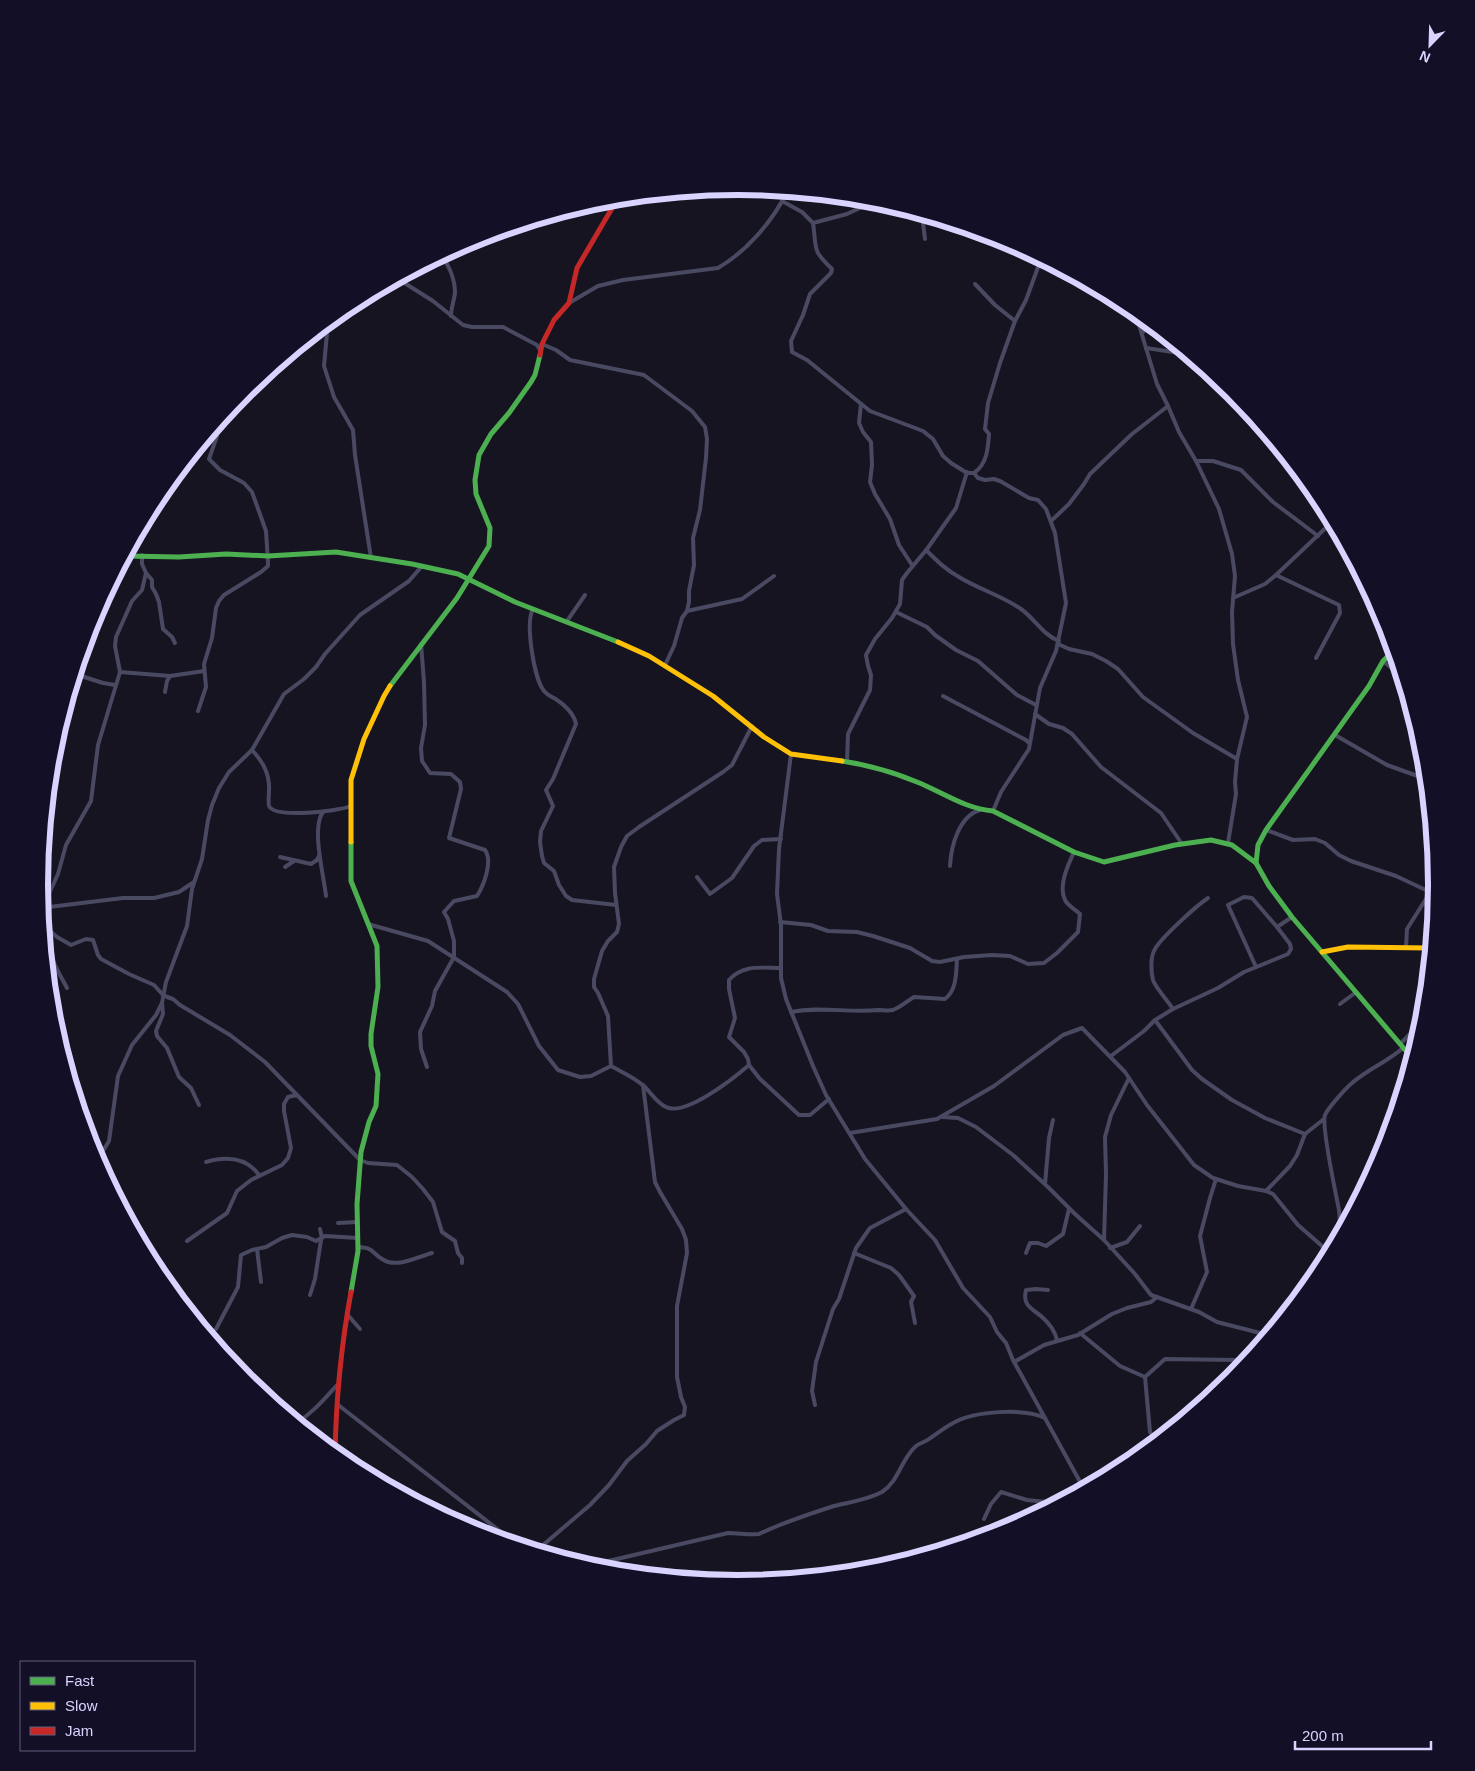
<svg xmlns="http://www.w3.org/2000/svg" width="1475" height="1771" viewBox="0 0 1475 1771" font-family="Arial,sans-serif">
<style>
.lines{fill:none;stroke-linecap:round;stroke-linejoin:round}
.street{stroke:#4a4962;stroke-width:4}
.fast{stroke:#4caf50;stroke-width:5}
.slow{stroke:#ffc107;stroke-width:5}
.jam{stroke:#c62828;stroke-width:5}
.rim{fill:none;stroke:#d9d4ff;stroke-width:6}
</style>
<rect width="100%" height="100%" fill="#161421"/>
<g class="lines">
<g class="street">
<path d="M782,201l20,11 11,11 34,-9 15,-7 9,-2 17,3 2,-3"/>
<path d="M922,215l3,24"/>
<path d="M813,223c4,26 -2,26 19,46l-1,4 -21,21 -7,21 -12,26 1,11 15,8 63,51 53,20 10,8 10,17 8,7 16,10h7l4,5 7,2 9,-1 6,2 29,17 9,2 8,9 9,24 11,70 -10,48 -16,37 -11,61 -28,43 -8,19"/>
<path d="M442,255c7,12 13,23 13,38 -1,8 -4,15 -4,23"/>
<path d="M398,279l35,22 30,24 9,2h31l34,18 3,5"/>
<path d="M975,284l20,21 20,16"/>
<path d="M569,303l29,-17 25,-6 95,-12c29,-17 54,-46 69,-76"/>
<path d="M1135,312l22,72 11,22 11,26 17,29 23,48 13,45 3,22 -3,36 1,32 5,36 9,37 -10,42 -2,23 1,12 -8,49"/>
<path d="M328,322l-4,44 10,31 19,33 2,25 16,103"/>
<path d="M1142,333l8,-8"/>
<path d="M542,344l14,6 14,10 74,15 48,36 13,16 2,12 -1,19 -6,52 -7,28 1,27 -5,26v11l-2,9 -5,7 -8,28 -9,19"/>
<path d="M1146,348l40,6"/>
<path d="M861,404l-2,19 4,9 8,10 1,23 -2,17 5,12 15,25 9,26 13,20"/>
<path d="M1196,461h17l28,9 32,32 45,34"/>
<path d="M974,473c13,-9 14,-24 15,-39l-4,-5 3,-26 12,-40 15,-42 11,-21 15,-41"/>
<path d="M1051,521l18,-17 15,-20 6,-10 42,-40 36,-28"/>
<path d="M926,550c10,10 20,20 33,27 19,12 42,18 62,32 13,9 22,26 38,32"/>
<path d="M142,555v9l4,9 6,7v7l4,7 3,8 4,27 9,8 3,6"/>
<path d="M146,573l-4,17 -10,11 -16,36 -1,9 5,26 -22,73 -7,56 -25,44 -8,29 -15,33 2,14 4,9 8,7 14,8 15,-6 7,1 5,15 3,4 28,15 25,11 9,10 5,2"/>
<path d="M1276,575l63,30 1,8 -24,45"/>
<path d="M1233,598l32,-14 11,-9 56,-53"/>
<path d="M533,609c-8,14 1,70 11,82 4,5 9,6 13,9 8,5 17,14 19,24l-23,55 -7,11 7,16 -12,25 -1,11 2,14 2,7 10,8 5,14 7,11 6,4 44,5"/>
<path d="M687,611l55,-12 32,-23"/>
<path d="M896,612l31,15 8,8 21,15 22,11 39,34 19,10"/>
<path d="M567,621l18,-26"/>
<path d="M421,644l3,38 1,43 -4,23 1,13 8,12 21,1 9,8 1,7 -12,49 36,12c8,11 -1,35 -8,46l-23,5 -10,11 4,7 6,22v16l-19,34 -3,15 -12,26 1,17 6,18"/>
<path d="M1058,644l11,5 23,5 14,7 12,8 25,28 50,36 44,26"/>
<path d="M1383,661l17,14"/>
<path d="M120,672l50,4"/>
<path d="M75,674l28,9 12,2"/>
<path d="M165,692l2,-11 3,-5 34,-5"/>
<path d="M943,696l83,44 3,3"/>
<path d="M198,711l8,-24 -2,-23 8,-26 4,-30 3,-7 5,-6 37,-23 7,-6v-4l-2,-31 -14,-39 -8,-9 -24,-13 -11,-11 8,-23 -2,-3 -5,-1"/>
<path d="M1035,714l14,10 14,4 9,6 29,33 60,46 21,31"/>
<path d="M1335,735l52,30 39,14"/>
<path d="M252,750c11,12 18,24 17,41 0,4 -1,10 0,15 6,13 70,5 82,0"/>
<path d="M791,754l-12,95 -2,45 4,31v53l5,21 27,67 13,29 39,64 41,50 29,31 28,48 27,29 7,15 9,11 7,17 71,129"/>
<path d="M847,762l1,-28 22,-44 1,-15 -3,-9 -2,-11 9,-16 17,-21 8,-14 2,-24 5,-7 20,-24 29,-41 11,-36"/>
<path d="M323,812c-12,16 1,64 3,84"/>
<path d="M1266,830l27,10 22,-1 10,4 14,12 12,6 45,15 34,16"/>
<path d="M280,857l31,7 6,-4 2,-4"/>
<path d="M950,866c1,-20 9,-50 30,-56"/>
<path d="M285,867l9,-6"/>
<path d="M697,877l13,17 22,-16 22,-32 8,-6 19,-1"/>
<path d="M41,908l82,-10h31l25,-6 15,-10"/>
<path d="M780,922l31,3 17,6 29,1 16,4 37,12 22,13 8,1 24,-5 28,-2 18,1 18,8 16,-1 13,-10 21,-21 2,-18c-5,-5 -12,-8 -15,-14 -7,-14 3,-35 9,-48"/>
<path d="M368,924l60,17 79,51 11,12 21,42 19,24 22,7 11,-1 20,-10"/>
<path d="M49,930c-4,22 8,39 18,58"/>
<path d="M1406,947l1,-18 29,-46"/>
<path d="M1256,967l-28,-62 16,-8 8,1 25,29"/>
<path d="M781,968c-19,0 -38,-4 -52,12v9l6,29 -6,19 15,15 4,7 1,6 11,14 39,36h11l19,-16"/>
<path d="M167,997l6,2 7,6 50,30 35,27 95,98 8,3 29,2 15,12 11,12 10,13 9,30 13,9 3,12 4,5v5"/>
<path d="M162,1003l1,11 -7,17 1,5 10,12 12,29 12,11 8,17"/>
<path d="M1340,1004l15,-11"/>
<path d="M1173,1009c-5,-8 -18,-22 -20,-29 -2,-8 -3,-23 2,-31 6,-11 41,-43 53,-51"/>
<path d="M791,1012c29,-6 57,1 87,-2 5,0 10,1 15,0 8,-3 14,-9 21,-13l31,2c12,-9 11,-26 12,-40"/>
<path d="M1155,1020l18,-11 45,-21 26,-16 44,-18 3,-5 -1,-5 -13,-17 15,-10"/>
<path d="M1400,1044l23,-23"/>
<path d="M1111,1056l33,-25 11,-11 37,50 10,9 30,21 33,18 40,16"/>
<path d="M611,1066l-3,-50 -10,-23 -4,-6v-8l8,-28 6,-10 9,-9 2,-8 -4,-31 -1,-26 7,-20 6,-11 12,-9 84,-55 9,-7 20,-39"/>
<path d="M611,1066c11,6 24,12 33,20 7,7 13,17 22,21 19,10 68,-29 83,-42"/>
<path d="M943,1117l15,1 18,9 37,28 36,33 26,26 29,26 31,34 16,21 48,17 18,10 51,13"/>
<path d="M850,1133l87,-14 57,-33 69,-51 19,-7 43,44 22,33 47,60 19,13 25,8 28,5 7,3 25,31 32,28"/>
<path d="M95,1159l8,-8 6,-10 9,-65 14,-31 24,-30 6,-12 4,-21 21,-56 5,-37 10,-30 6,-39 4,-15 7,-17 10,-16 23,-22 32,-56 20,-15 12,-12 9,-13 35,-39 49,-34 13,-15"/>
<path d="M206,1162c21,-6 40,-5 53,13"/>
<path d="M1045,1184l4,-46 4,-18"/>
<path d="M1266,1191l24,-25 7,-11 8,-21 19,-15"/>
<path d="M338,1223l19,-1"/>
<path d="M320,1229l2,9"/>
<path d="M1340,1233c0,-7 0,-15 -1,-23 -3,-16 -18,-84 -14,-95 3,-7 20,-26 27,-32 16,-14 35,-21 51,-35"/>
<path d="M1104,1240l2,-66 -1,-37 6,-22 18,-37"/>
<path d="M187,1241l40,-28 10,-22 14,-11 31,-15 6,-7 3,-10 -7,-37v-7l4,-7 9,-2"/>
<path d="M358,1247c16,1 12,4 24,12 14,10 35,-2 50,-6"/>
<path d="M1110,1248l17,-6 13,-16"/>
<path d="M257,1249l4,33"/>
<path d="M854,1253l37,15 8,7 15,21 -3,6 4,21"/>
<path d="M1026,1253l4,-10h8l8,3 17,-12 6,-25"/>
<path d="M1048,1290l-12,-1 -10,1c-4,15 6,19 15,26 8,7 14,15 16,24"/>
<path d="M310,1295l5,-16 6,-39"/>
<path d="M1191,1309l16,-37 -7,-36 10,-38 6,-19"/>
<path d="M347,1314l13,15"/>
<path d="M216,1329l22,-42 3,-32 11,-5 14,-3 16,-9 10,-3 15,2 9,4 9,-5 33,2"/>
<path d="M1080,1333l40,33 25,11"/>
<path d="M1014,1362l30,-17 34,-10 34,-21 15,-6 24,-6 6,-5"/>
<path d="M1239,1370l-3,-10 22,-13"/>
<path d="M337,1404l182,142"/>
<path d="M815,1405l-3,-14 4,-29 17,-53 6,-10 17,-51 14,-20 36,-19"/>
<path d="M296,1423c17,-10 29,-25 42,-39"/>
<path d="M1157,1440l-7,-8 -5,-55 20,-18 71,1"/>
<path d="M984,1519l7,-15 10,-12 26,8 20,2 34,-12"/>
<path d="M536,1551l54,-46 19,-20 18,-24 19,-17 11,-13 17,-11 10,-5 1,-8 -4,-10 -4,-20v-71l10,-53 -1,-13 -4,-11 -22,-37 -5,-10 -12,-97"/>
<path d="M587,1566l141,-33c11,0 20,2 31,1 23,-11 50,-20 75,-28 16,-4 33,-6 48,-14 17,-11 19,-33 34,-46 4,-3 9,-4 13,-7 9,-6 16,-12 26,-17 20,-11 69,-14 90,-4"/>
</g>
<g class="fast">
<path d="M125,556l54,1 47,-3 42,2 68,-4 76,12 46,10 57,28 103,40"/>
<path d="M1393,651l-10,10 -14,25 -103,144 -8,15 -2,18 13,23 23,31 120,141"/>
<path d="M390,686l67,-88 32,-52 1,-18 -14,-34 -1,-14 4,-25 12,-21 18,-21 22,-31 4,-7 5,-20"/>
<path d="M842,761c26,4 51,11 75,21 25,10 49,27 76,29l81,41 30,10 71,-17 36,-5 21,5 24,18"/>
<path d="M351,1292l7,-41 -1,-47 4,-52 8,-30 7,-16 2,-32 -7,-28v-12l7,-47 -1,-41 -26,-65v-39"/>
</g>
<g class="slow">
<path d="M618,642l31,14 64,40 51,41 27,17 51,7"/>
<path d="M351,842v-62l13,-41 20,-43 6,-10"/>
<path d="M1322,952l26,-5 82,1"/>
</g>
<g class="jam">
<path d="M540,355l2,-11 12,-24 15,-17 8,-35 41,-70"/>
<path d="M335,1455c1,-55 6,-109 16,-163"/>
</g>
</g>
<path d="M0 0H1475V1771H0ZM48 885a690 690 0 1 1 1380 0a690 690 0 1 1-1380 0Z" fill="#130f26" fill-rule="evenodd"/>
<path class="rim" d="M48 885a690 690 0 1 1 1380 0a690 690 0 1 1-1380 0Z"/>
<rect x="20" y="1661" width="175" height="90" fill="#130f26" stroke="#625e7d"/>
<rect x="30" y="1677" width="25" height="8" fill="#4caf50" stroke="#625e7d"/>
<text x="65" y="1686" font-size="15" fill="#d9d4ff">Fast</text>
<rect x="30" y="1702" width="25" height="8" fill="#ffc107" stroke="#625e7d"/>
<text x="65" y="1711" font-size="15" fill="#d9d4ff">Slow</text>
<rect x="30" y="1727" width="25" height="8" fill="#c62828" stroke="#625e7d"/>
<text x="65" y="1736" font-size="15" fill="#d9d4ff">Jam</text>
<g transform="translate(1430 45) rotate(203)" stroke="#130f26" stroke-width="4" paint-order="stroke">
<path d="M0-4L9 19L0 12L-9 19Z" fill="#d9d4ff"/>
<text y="-8" font-size="14" font-weight="bold" text-anchor="middle" fill="#d9d4ff">N</text>
</g>
<path d="M1295 1741v8h136v-8" fill="none" stroke="#d9d4ff" stroke-width="2.5"/>
<text x="1302" y="1741" font-size="15" fill="#d9d4ff" stroke="#130f26" stroke-width="4" paint-order="stroke">200 m</text>
</svg>
